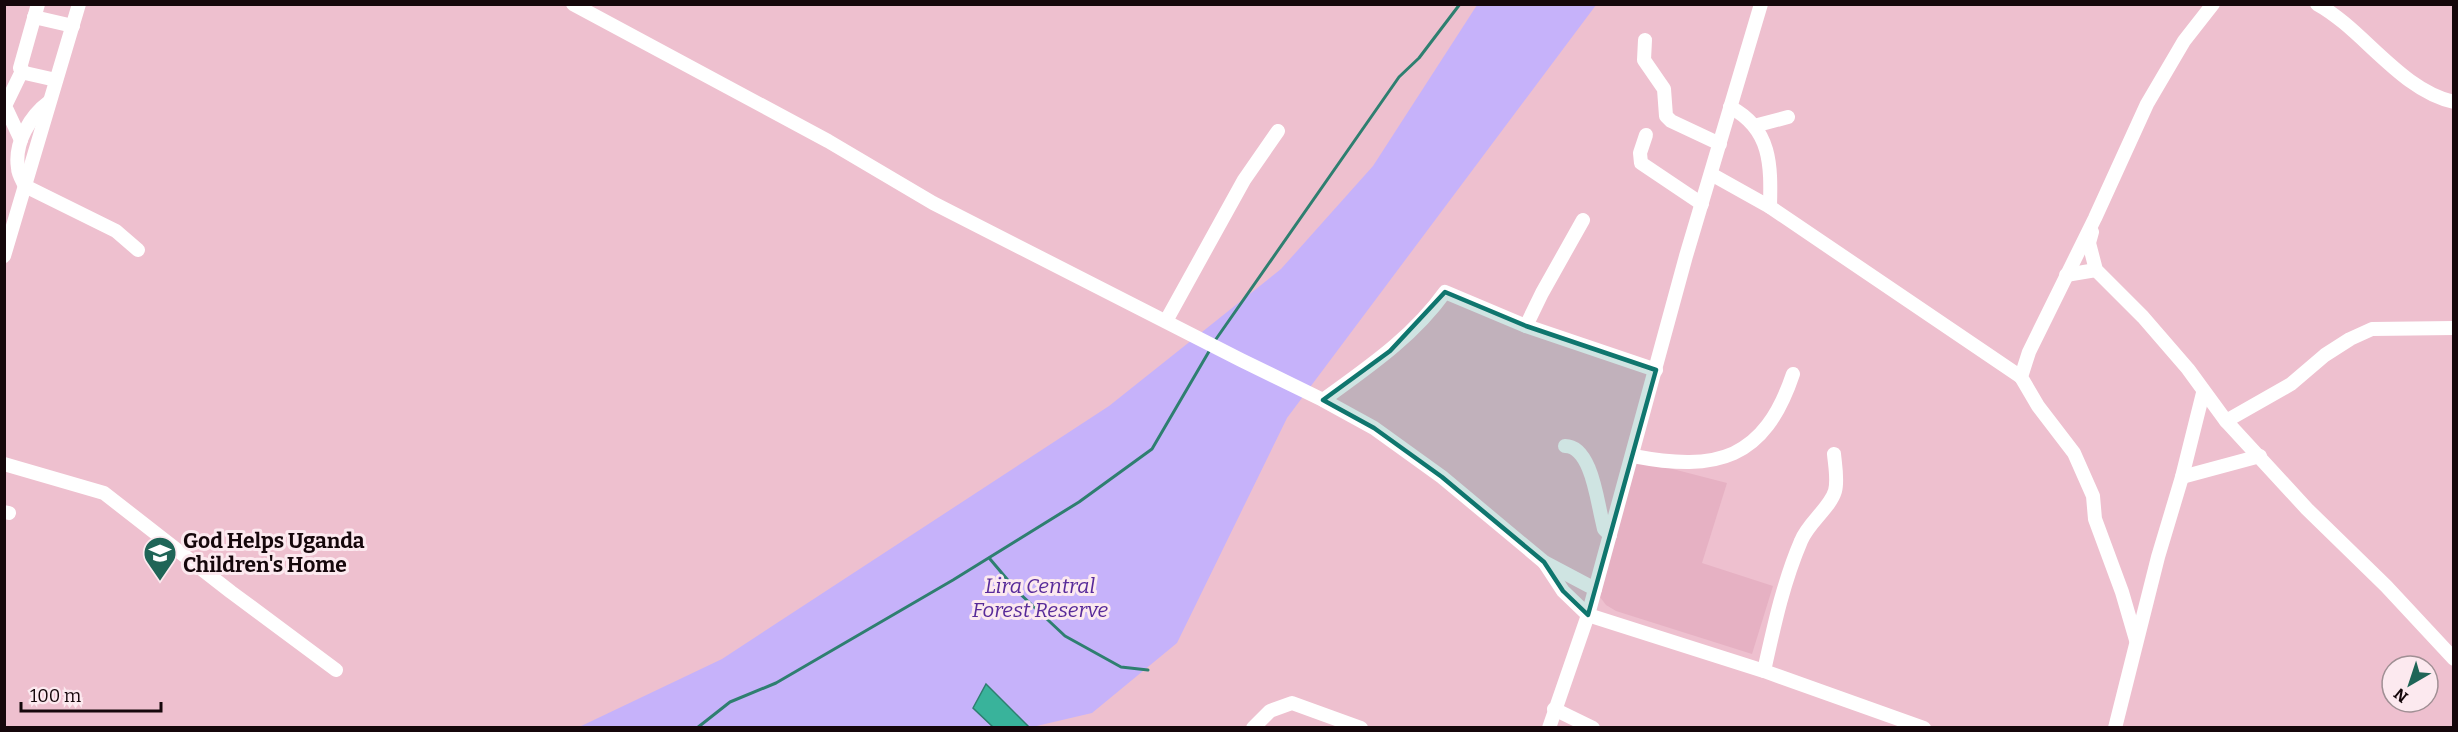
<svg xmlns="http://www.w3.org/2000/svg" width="2458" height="732" viewBox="0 0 2458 732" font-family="Bitter,serif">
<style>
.built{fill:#e6b1c3}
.green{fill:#c6b2fa}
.water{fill:#39b39b;stroke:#2e7f70;stroke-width:1.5}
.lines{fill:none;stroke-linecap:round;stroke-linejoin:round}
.stream{stroke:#2e7f70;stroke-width:3}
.minor{stroke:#fff;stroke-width:14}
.marked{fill:#0f766e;fill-opacity:0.2;stroke:#0f766e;stroke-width:4.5;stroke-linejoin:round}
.labels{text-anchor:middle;stroke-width:6;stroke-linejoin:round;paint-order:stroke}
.poi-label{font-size:21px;font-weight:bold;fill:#15070b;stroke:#fce9ef;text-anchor:start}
.park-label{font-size:21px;font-style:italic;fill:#582a99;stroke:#fce9ef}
</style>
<rect width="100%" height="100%" fill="#eec0cf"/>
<path class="built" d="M1634,459l93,24 -25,80 71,23 -21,68 -136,-43 -10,-6 -6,-8 -2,-9z"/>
<path class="green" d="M1477,5h119l-309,413 -110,225 -85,70 -64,15h-451l145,-69 387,-253 172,-137 92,-103z"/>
<path class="water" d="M986,684l43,43h-36l-20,-19z"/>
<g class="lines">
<g class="stream">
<path d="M1214,342l185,-265 20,-19 41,-54"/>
<path d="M990,559l27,32 48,45 56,31 27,3"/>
<path d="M697,728l33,-26 46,-19 177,-103 126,-78 73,-53 59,-101"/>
</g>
<g class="minor">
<path d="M38,4l-18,64 5,5 31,7"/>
<path d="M573,4l255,137 105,62 308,157 82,40 51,28 68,49 102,85 51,27"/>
<path d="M2317,4c46,25 83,86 137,98"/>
<path d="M34,17l39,9"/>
<path d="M1645,40l-1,20 20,29 2,27 5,5 49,23"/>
<path d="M49,102c-19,14 -35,41 -31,66 0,6 4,12 7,18l91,45 22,19"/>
<path d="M1730,107c42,22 41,59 40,100l251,170"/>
<path d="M1754,126l34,-9"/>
<path d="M1646,135l-6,18 1,10 61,41"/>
<path d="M21,140l-16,-34 17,-35"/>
<path d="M1711,174l59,33"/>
<path d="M2092,232l-3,11 7,27 47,47 45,52 38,52 81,88 79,77 68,73"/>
<path d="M4,256l75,-252"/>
<path d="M2066,275l30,-5"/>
<path d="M1166,321l78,-141 34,-49"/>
<path d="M1526,326l16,-33 41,-73"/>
<path d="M1323,400c44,-32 90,-63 122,-108l81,34 130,44"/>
<path d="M2226,421l65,-37 34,-29 25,-16 22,-10 82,-1"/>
<path d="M1565,446c26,0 32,54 37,74l2,9 6,6"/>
<path d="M1633,456c84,16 131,4 160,-82"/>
<path d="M4,464l100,29 127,99 105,78"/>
<path d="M2182,477l78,-21"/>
<path d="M4,512l5,1"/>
<path d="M1544,562l19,29 25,24 176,56 160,57"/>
<path d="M2136,640l-14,-48 -27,-73 -2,-23 -19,-43 -36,-47 -17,-29 8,-25 66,-134 52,-114 37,-63 29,-37"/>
<path d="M1764,671c10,-45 19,-88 37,-130 7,-18 29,-33 34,-50 3,-11 0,-26 -1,-37"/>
<path d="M1554,709l39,19"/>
<path d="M1253,728l17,-17 22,-8 69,25"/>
<path d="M1549,728l39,-113 98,-359 75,-252"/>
<path d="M2115,728l43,-171 24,-80 21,-84"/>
</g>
</g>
<path class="marked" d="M1445,292l81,34 130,44 -68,245 -25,-24 -19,-29 -102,-85 -68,-49 -51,-28 67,-49z"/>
<defs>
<g id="school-pin" transform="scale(1.725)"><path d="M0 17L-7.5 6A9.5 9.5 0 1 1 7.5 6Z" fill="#1f6557" stroke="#fce9ef"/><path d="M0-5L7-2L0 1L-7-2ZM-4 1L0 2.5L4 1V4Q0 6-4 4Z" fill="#fff"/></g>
</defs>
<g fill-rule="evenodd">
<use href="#school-pin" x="160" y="553"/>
</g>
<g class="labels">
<g class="poi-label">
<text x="183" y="548">God Helps Uganda<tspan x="183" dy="24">Children's Home</tspan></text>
</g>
<g class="park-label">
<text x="1040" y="593">Lira Central<tspan x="1040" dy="24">Forest Reserve</tspan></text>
</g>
</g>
<rect width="2458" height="732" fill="none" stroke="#15070b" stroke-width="12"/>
<g transform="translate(2410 684) rotate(219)"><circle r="28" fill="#fce9ef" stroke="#a08f94" stroke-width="1.5"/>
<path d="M0-4.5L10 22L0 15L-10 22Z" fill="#1f6557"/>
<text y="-9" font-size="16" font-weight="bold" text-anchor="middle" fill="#15070b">N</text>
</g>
<path d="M21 702v9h140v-9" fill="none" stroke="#15070b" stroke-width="3"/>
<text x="30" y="702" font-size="18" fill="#15070b" stroke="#fce9ef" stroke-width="4.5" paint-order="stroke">100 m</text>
</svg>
